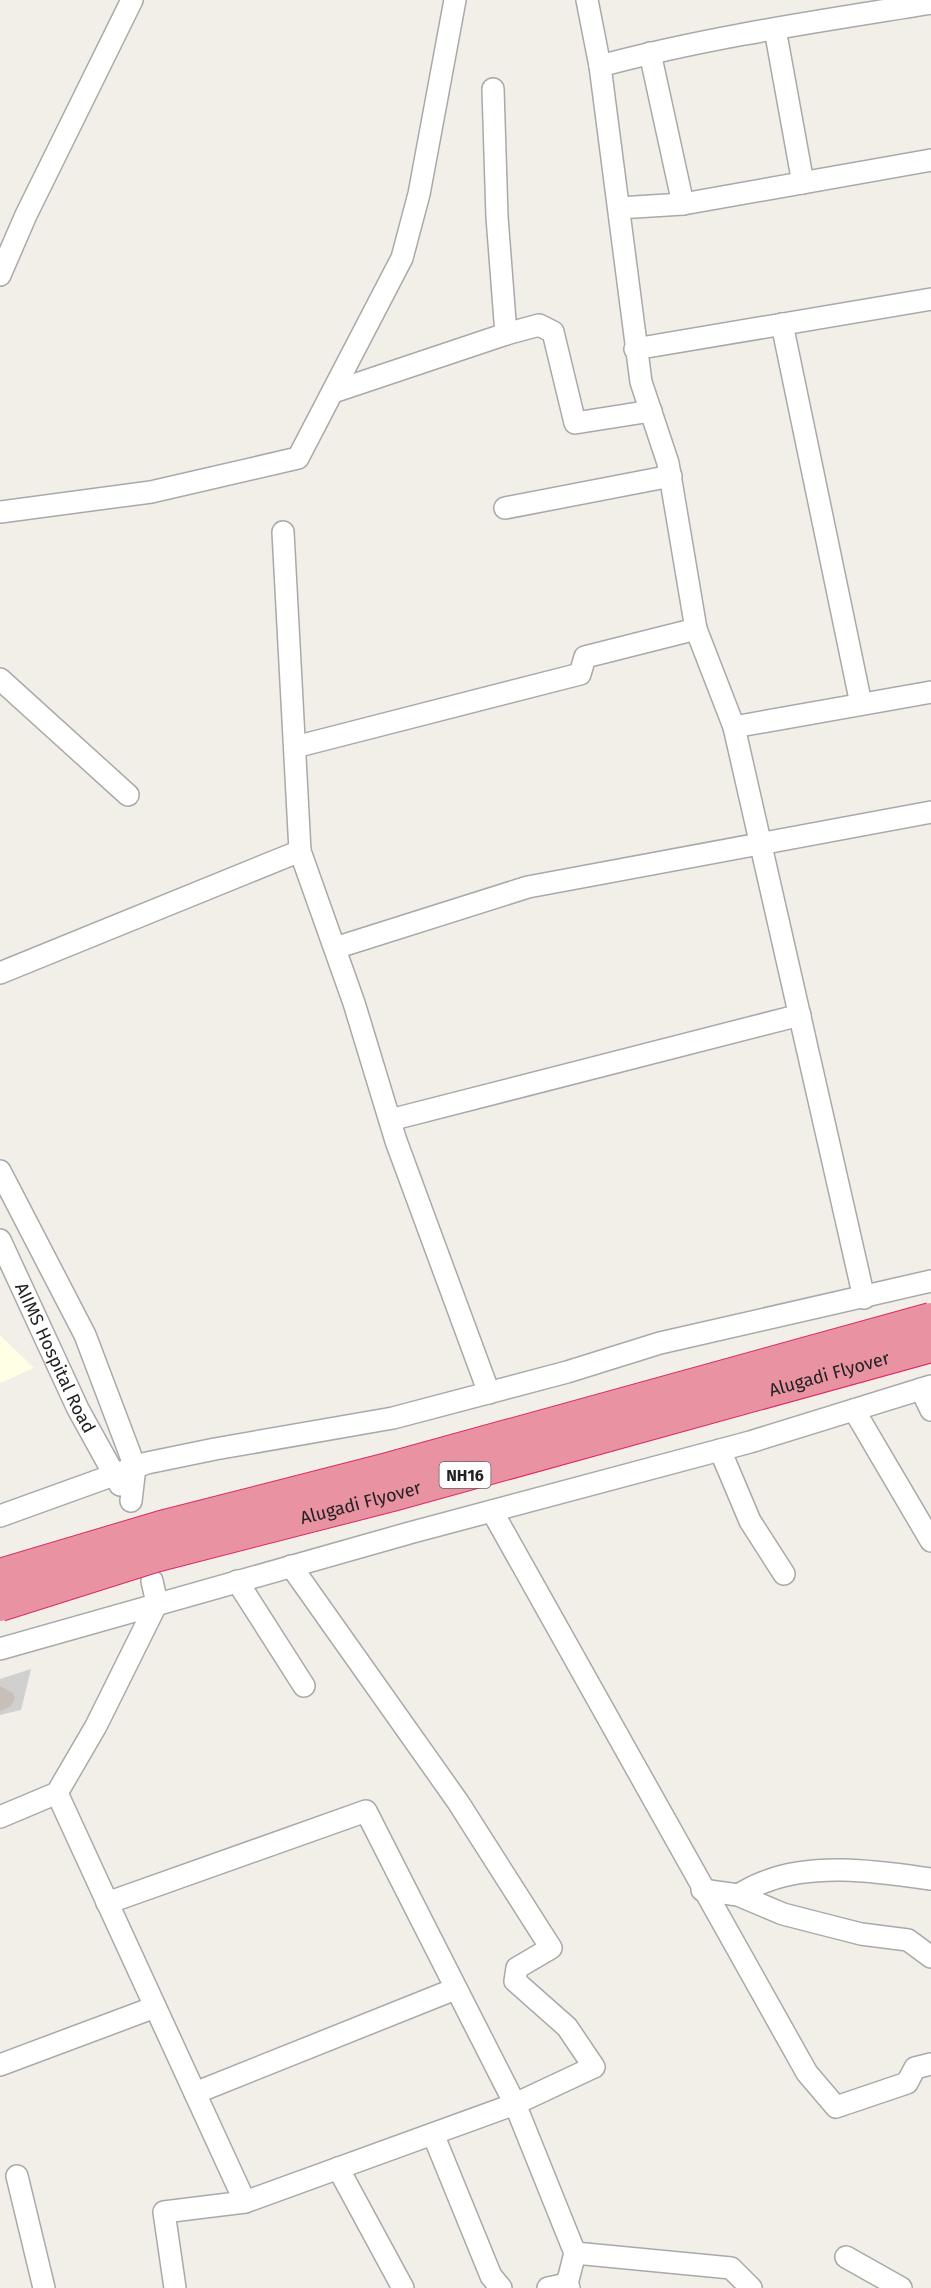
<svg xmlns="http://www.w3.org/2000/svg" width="931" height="2288" viewBox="0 0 931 2288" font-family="'Fira Sans',sans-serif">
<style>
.education{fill:#ffffe5}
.religious{fill:#d0d0d0}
.building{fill:#c7bfb8}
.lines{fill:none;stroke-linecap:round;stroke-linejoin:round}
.minor-casing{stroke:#a9a9a9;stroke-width:24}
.minor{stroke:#fff;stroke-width:21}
.highway-bridge-casing{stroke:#dc2a67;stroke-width:34;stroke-linecap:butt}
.highway-bridge{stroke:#e892a2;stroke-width:32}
.labels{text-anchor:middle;stroke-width:5;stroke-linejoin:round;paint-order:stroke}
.shield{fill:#fff;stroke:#646464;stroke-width:1.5}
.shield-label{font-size:16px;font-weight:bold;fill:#222}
.street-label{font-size:18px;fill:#222;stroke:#fff}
</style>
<rect width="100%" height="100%" fill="#f2efe9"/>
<path class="education" d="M0,1335l34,33 -34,15z"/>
<path class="religious" d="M31,1669l-10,41 -21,5v-36z"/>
<path class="building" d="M0,1686l13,7 2,5 -4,8 -11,5z"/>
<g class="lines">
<g class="minor-casing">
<g id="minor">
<path d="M587,0l13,66 41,316 27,81 28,166 38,98 130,571"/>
<path d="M775,29l28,154"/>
<path d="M650,53l33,151"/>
<path d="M600,66c108,-29 220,-45 331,-63"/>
<path d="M493,89l4,128 9,117 33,-9 14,7 22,91 76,-12"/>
<path d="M619,208l64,-4 248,-44"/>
<path d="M0,275l26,-60 106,-215"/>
<path d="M782,324l79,380"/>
<path d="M635,349l296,-50"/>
<path d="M333,392l173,-58"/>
<path d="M505,508l166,-32"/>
<path d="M0,512l151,-20 147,-34 104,-200 17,-64 36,-194"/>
<path d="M283,532l17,319"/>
<path d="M0,679l128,116"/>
<path d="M734,727l197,-35"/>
<path d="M295,747l285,-73 5,-17 111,-28"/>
<path d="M335,948l193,-61 403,-75"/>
<path d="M0,973l300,-122 54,152 42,138 93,252"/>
<path d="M390,1120l410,-105"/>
<path d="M0,1171l85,164 50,132 -4,34"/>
<path id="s1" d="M0,1240l78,169 42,76"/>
<path d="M921,1389l10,21"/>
<path d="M854,1410l77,131"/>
<path d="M720,1450l30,71 34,53"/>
<path d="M492,1511l315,562 29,34 71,-24 8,-15 16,-4"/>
<path d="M0,1516l147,-53 68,-14 178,-31 174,-46 93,-29 271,-62"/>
<path d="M291,1566l167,236 93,146 -34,20 -2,13 52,46 27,40 -79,37 60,149 -8,31 2,4"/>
<path d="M237,1581l67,105"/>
<path d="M0,1649l413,-117 337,-90 181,-56"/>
<path d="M57,1793l188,409 -81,10 11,76"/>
<path d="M0,1817l57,-24 39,-67 61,-123 -5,-22"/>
<path d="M702,1890l36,5 45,19 78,20 47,6 23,17"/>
<path d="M738,1895c9,-5 19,-11 29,-14 50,-19 112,-9 164,-2"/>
<path d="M107,1903l259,-92 149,293 -270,98"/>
<path d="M0,2065l155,-58"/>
<path d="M195,2093l260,-104"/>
<path d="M433,2134l58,142 10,12"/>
<path d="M338,2168l65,120"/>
<path d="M17,2176l27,112"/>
<path d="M575,2253l156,15 20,20"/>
<path d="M846,2257l55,31"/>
<path d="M548,2288l19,-4"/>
</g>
</g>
<use href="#minor" class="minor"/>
<g class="highway-bridge-casing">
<g id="highway-bridge">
<path d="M0,1575l161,-48 223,-57 547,-151"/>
<path id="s2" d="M0,1605l155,-49 241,-62 535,-148"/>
</g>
</g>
<use href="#highway-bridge" class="highway-bridge"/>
</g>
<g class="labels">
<rect class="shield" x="439.5" y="1462" width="51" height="26" rx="4.5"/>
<g class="shield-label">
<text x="465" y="1481">NH16</text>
</g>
<g class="street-label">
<text dy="6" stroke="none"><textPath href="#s1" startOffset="130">AIIMS Hospital Road</textPath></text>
<text dy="6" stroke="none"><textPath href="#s2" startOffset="861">Alugadi Flyover</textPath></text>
<text dy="6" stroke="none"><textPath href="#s2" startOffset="375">Alugadi Flyover</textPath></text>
</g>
</g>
</svg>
